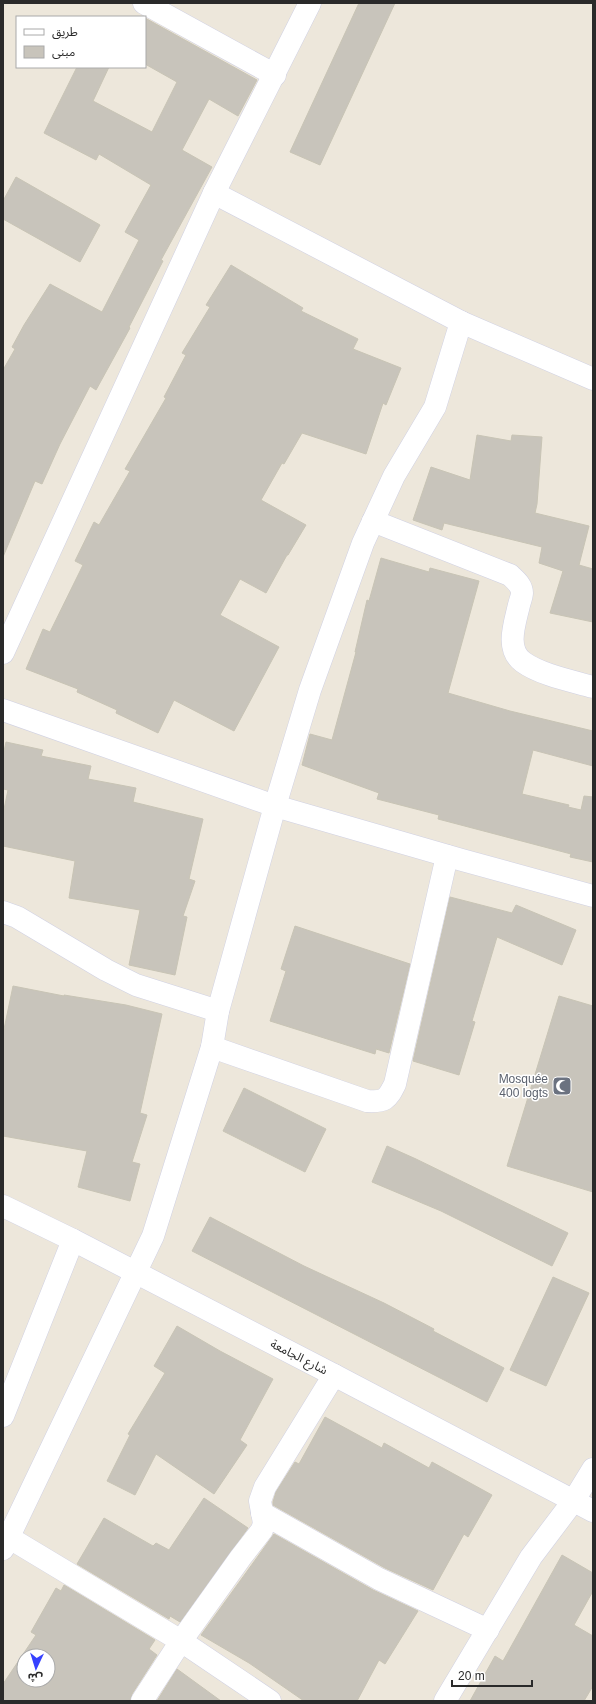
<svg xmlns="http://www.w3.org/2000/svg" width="596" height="1704" viewBox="0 0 596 1704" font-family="Helvetica,'Noto Sans Arabic',sans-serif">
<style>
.building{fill:#c8c4bb;stroke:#c8c4b5;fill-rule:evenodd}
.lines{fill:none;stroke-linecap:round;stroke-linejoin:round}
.minor-casing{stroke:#d0d1e3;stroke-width:23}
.minor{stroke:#fff;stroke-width:22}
.labels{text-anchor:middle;stroke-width:3;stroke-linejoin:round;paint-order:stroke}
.worship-label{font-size:12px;fill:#5b616d;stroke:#fff;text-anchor:end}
.street-label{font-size:12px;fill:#2a2a2a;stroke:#fff}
</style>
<rect width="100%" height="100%" fill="#ede7db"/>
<g class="building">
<path d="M359,3h36l-75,162 -30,-13z"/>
<path d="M145,18l112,62 -19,36 -29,-17 -27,51 30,17 -51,93 2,1 -34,66 1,1 -34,62 -6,-4 -30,58 -18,40 -7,-3 -32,76v-187l12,-21 -3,-2 12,-22 26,-41 52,28 37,-72 -14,-8 26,-47 -52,-31 -3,6 -52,-27 33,-66h32l-16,34 59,31 25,-50 -32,-18z"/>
<path d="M16,177l84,48 -20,37 -77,-43v-18z"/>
<path d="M231,265l72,43 -2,3 57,28 -5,10 48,19 -15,37 -3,-2 -17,51 -64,-21 -18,31 -2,-1 -21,37 45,25 -18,30h-1l-21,38 -26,-14 -20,36 59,32 -45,84 -60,-31 -16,33 -42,-20 1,-3 -40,-18 1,-3 -52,-20 17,-40 7,3 33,-67 -8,-4 19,-39 5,3 31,-54 -5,-2 41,-71 -2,-1 22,-42 -4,-2 28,-46 -4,-2z"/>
<path d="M477,435l34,6 1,-6 30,2 -5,67 -2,9 54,13 -10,39 14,4v53l-43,-9 13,-42 -24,-8 3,-16 -98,-24 -2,7 -29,-10 18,-53 39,13z"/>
<path d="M381,558l48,14 1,-4 49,13 -31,112 62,18 83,20v35l-60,-16 -11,44 47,11 -1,2 13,3 3,-14 9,1v65l-23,-5 1,-3 -133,-35 1,-4 -62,-16 2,-6 -77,-28 8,-31 22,6 24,-88h-1l12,-52 2,1z"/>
<path d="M6,742l37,8 -2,6 50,10 -3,13 48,9 -3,14 70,17 -14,60 6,2 -12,35 4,1 -12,58 -46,-10 11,-55 -71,-12 6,-37 -72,-15v-32l5,-24 -5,-1v-33z"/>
<path d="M450,897l62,16 4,-8 60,25 -14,35 -65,-28 -25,84 3,1 -16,53 -46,-14z"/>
<path d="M295,926l115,38 -21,89 -13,-4 -1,5 -105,-33 16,-50 -5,-2z"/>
<path d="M13,986l51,10v-1l62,10 36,9 -22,99 7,2 -15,47 8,2 -10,37 -52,-14 9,-36 -84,-15v-102z"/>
<path d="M559,996l34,10v186l-86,-26z"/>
<path d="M244,1088l82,41 -21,43 -82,-41z"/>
<path d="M387,1146l29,13 152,74 -16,33 -111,-55 -69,-29z"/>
<path d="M210,1217l94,49 80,37 50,26 -1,2 71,37 -17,34 -295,-151z"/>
<path d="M553,1277l36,16 -43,93 -36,-16z"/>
<path d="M177,1326l43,25 53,28 -33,61 7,5 -33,49 -58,-40 -21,41 -28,-14 23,-46 -2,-1 37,-61 -11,-7z"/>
<path d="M325,1417l57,31 2,-5 45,25 3,-6 60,33 -24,42 -4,-3 -31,56 -48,-22 -112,-63v-3l3,-10 19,-30 4,2z"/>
<path d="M204,1498l44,30 -68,94 -10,-6 -1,3 -92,-55 27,-46 49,28 3,-3 13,7z"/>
<path d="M274,1534l99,56 45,21 -33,53 -6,-4 -22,41h-53l-55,-38 -48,-28z"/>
<path d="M562,1555l31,18v18l-19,34 19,11v50l-9,15h-114l25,-45 8,5z"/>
<path d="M64,1585l91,55 -6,9 8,6 -25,39 -2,7h-127v-17l33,-49 -5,-3 25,-44 5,3zM24,1656h24v24h-24z"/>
<path d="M177,1669l44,32h-64z"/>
</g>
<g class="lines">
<g class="minor-casing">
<g id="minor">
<path d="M144,3l131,72"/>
<path d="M214,193l247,129 132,57"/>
<path d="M373,521l137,54c5,5 12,10 12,18 0,3 -2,8 -3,12 -4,18 -14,44 4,57 18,13 49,19 70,25"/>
<path d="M3,653l211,-460 96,-190"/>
<path d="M3,710l272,96 187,54 131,36"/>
<path d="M3,912l14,5 89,53 30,15 82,26"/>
<path d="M212,1047l155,54c18,1 20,-1 28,-17l52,-228"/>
<path d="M3,1206l70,34 261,135 259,136"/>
<path d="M3,1416l70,-176"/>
<path d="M262,1513l117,66 109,51"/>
<path d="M8,1537l173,104 89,60"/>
<path d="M3,1549l150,-313 59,-189 6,-36 57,-205 35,-116 53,-147 31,-67 41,-69 26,-85"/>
<path d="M142,1701l39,-60 60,-84 21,-27 2,-7 -4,-22 5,-14 69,-112"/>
<path d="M445,1701l86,-144 43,-57 19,-31"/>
</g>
</g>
<use href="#minor" class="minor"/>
</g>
<defs>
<g id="mosque-square" transform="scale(1)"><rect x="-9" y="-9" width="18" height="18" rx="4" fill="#6b7280" stroke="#fff"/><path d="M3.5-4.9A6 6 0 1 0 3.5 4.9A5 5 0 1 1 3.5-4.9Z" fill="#fff"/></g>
</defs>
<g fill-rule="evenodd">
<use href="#mosque-square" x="562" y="1086"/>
</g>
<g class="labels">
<g class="worship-label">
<text x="548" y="1083">Mosquée<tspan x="548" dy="14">400 logts</tspan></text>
</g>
<g class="street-label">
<text transform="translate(299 1357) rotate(27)" y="4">شارع الجامعة</text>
</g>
</g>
<rect width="596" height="1704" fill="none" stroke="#2a2a2a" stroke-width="8"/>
<rect x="16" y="16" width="130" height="52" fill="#ffffff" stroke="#aaaaaa"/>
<rect x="24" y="29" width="20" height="6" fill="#ffffff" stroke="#aaaaaa"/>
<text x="52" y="36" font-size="12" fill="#2a2a2a">طريق</text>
<rect x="24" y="46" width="20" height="12" fill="#c8c4bb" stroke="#aaaaaa"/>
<text x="52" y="56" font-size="12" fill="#2a2a2a">مبنى</text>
<g transform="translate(36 1668) rotate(184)"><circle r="19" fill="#ffffff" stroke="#aaaaaa"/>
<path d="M0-3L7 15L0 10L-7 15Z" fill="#3641ff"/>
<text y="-6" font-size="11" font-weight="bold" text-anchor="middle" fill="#2a2a2a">ش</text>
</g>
<path d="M452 1680v6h80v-6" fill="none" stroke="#2a2a2a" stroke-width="2"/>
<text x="458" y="1680" font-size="12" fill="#2a2a2a" stroke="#ffffff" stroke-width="3" paint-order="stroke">20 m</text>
</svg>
